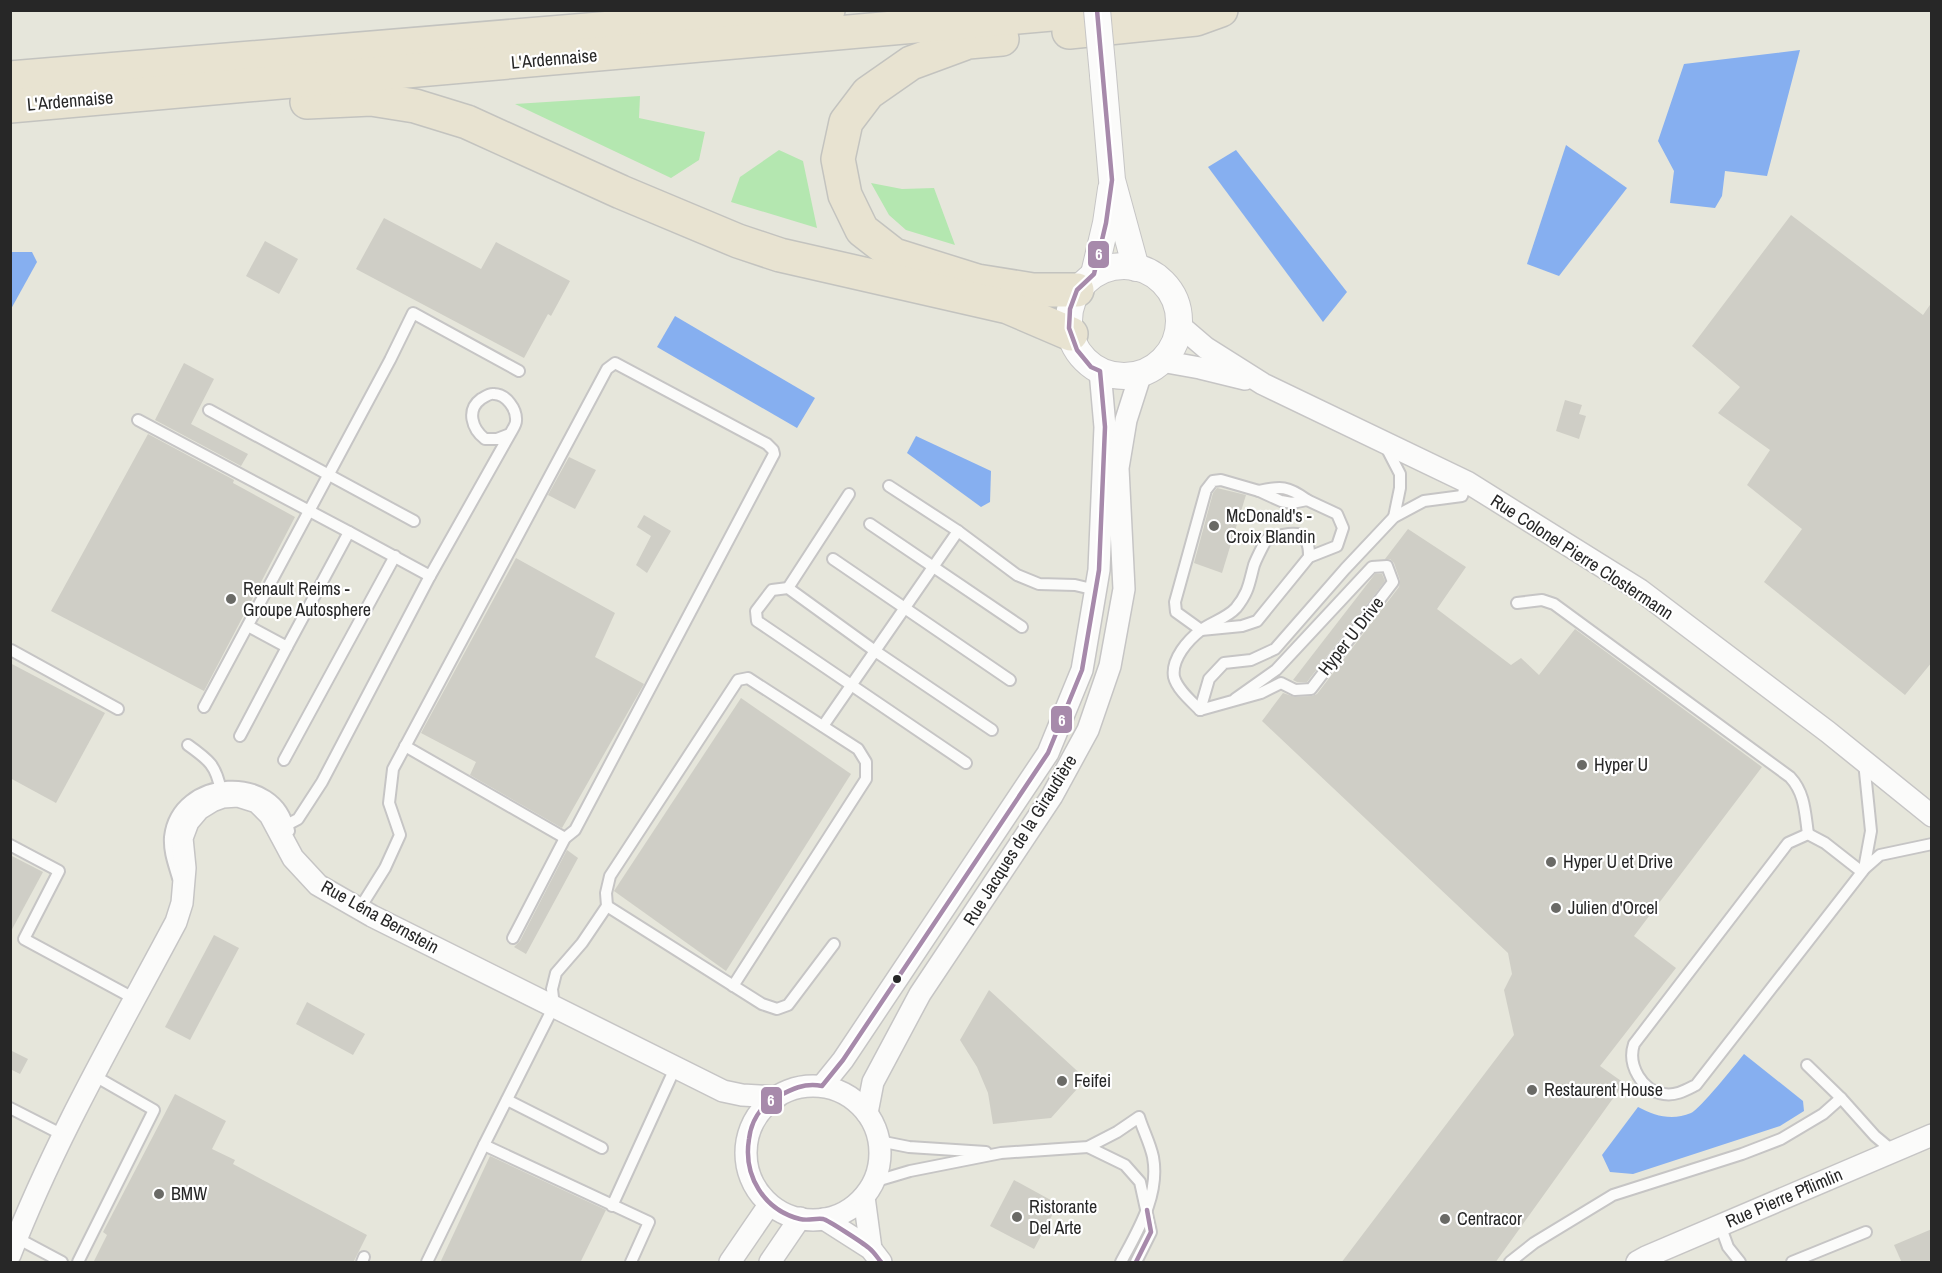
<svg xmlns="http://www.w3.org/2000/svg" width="1942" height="1273" viewBox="0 0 1942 1273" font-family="'Archivo Narrow',sans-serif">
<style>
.green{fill:#b4e7b0}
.water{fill:#86aff0}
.building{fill:#cfcec6}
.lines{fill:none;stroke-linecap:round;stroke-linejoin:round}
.service-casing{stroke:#c6c5c5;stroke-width:14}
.minor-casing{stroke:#c6c5c5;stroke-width:24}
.tertiary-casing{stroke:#c6c5c5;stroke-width:28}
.motorway-casing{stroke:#c3c3bf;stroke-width:36}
.service{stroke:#fbfbfa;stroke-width:10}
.minor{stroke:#fbfbfa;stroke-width:21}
.tertiary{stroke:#fbfbfa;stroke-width:26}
.motorway{stroke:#e8e3d1;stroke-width:33}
.tertiary-bridge-casing{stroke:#c6c5c5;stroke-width:28;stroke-linecap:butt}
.tertiary-bridge{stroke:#fbfbfa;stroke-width:26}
.bus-1-casing{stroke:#fff;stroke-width:9}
.bus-1{stroke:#a78aab;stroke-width:4.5}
.poi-dot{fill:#6a6a66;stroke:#fff;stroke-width:2}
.bus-dot{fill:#272727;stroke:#fff;stroke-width:2}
.labels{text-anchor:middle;stroke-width:4.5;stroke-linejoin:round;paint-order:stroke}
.street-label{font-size:18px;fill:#272727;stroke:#fff}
.poi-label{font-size:18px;fill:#272727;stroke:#fff;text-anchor:start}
.line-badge{stroke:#fff;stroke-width:2}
.badge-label{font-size:16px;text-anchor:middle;font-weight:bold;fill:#fff}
</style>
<rect width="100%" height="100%" fill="#e6e6db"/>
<g class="green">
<path d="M640,96l-1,22 66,14 -6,28 -28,18 -156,-74z"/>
<path d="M779,150l24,11 14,67 -86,-26 9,-25z"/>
<path d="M871,183l31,6 32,-1 21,57 -49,-15 -17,-15z"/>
</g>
<g class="water">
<path d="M1800,50l-33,126 -42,-5 -3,25 -7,12 -45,-5 4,-32 -16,-30 26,-77z"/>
<path d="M1566,145l61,43 -68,88 -32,-12z"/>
<path d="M1236,150l111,142 -24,30 -115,-155z"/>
<path d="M11,252h21l5,10 -26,47z"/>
<path d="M675,316l140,82 -18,30 -140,-81z"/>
<path d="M916,436l75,35 -1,31 -9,5 -74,-54z"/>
<path d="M1744,1054l59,47 1,10 -24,15 -147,48 -23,-2 -8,-17 36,-48c17,9 34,14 53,6 8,-3 45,-49 53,-59z"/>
</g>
<g class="building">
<path d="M1791,215l132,100 9,-13v360l-27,33 -141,-113 38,-53 -55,-44 23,-35 -52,-37 22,-26 -48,-41z"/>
<path d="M384,218l97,51 15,-27 74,39 -19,35 -3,-2 -24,44 -168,-89z"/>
<path d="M265,241l33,18 -19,35 -33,-18z"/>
<path d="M184,363l30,16 -23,45 57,30 -7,12 -86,-46z"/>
<path d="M1565,400l17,5 -3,9 7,2 -7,23 -23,-8z"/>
<path d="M148,434l86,46 -1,3 62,34 -91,174 -153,-80z"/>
<path d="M569,457l27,13 -21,39 -27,-14z"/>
<path d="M1217,488l29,7 -24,78 -28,-10 19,-70z"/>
<path d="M644,515l27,16 -24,42 -11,-8 15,-29 -14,-9z"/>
<path d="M1408,529l58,38 -29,42 74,56 10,-7 18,17 36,-46 187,138 -128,169 42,32 -76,98 24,17 -129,180h-154l173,-228 -10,-45 8,-16 -4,-21 -246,-232 21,-28 12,4 17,-1 5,-2 82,-107 1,-7 -6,-17 -4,-4h-5z"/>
<path d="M516,558l99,55 -20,44 49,27 -82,144 -92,-53 6,-13 -55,-29z"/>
<path d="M1375,574h7l3,7 -78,101h-10l-4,-2z"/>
<path d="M10,663l95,50 -49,90 -46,-25z"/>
<path d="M741,698l110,76 -125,197 -112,-80z"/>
<path d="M567,850l11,8 -52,96 -12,-7 6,-6z"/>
<path d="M10,855l33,17 -33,61z"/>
<path d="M214,935l25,13 -49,92 -25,-13z"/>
<path d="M989,990l97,89 -35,39 -58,6 -5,-31 -11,-26 -17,-27z"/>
<path d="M307,1002l58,32 -12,21 -57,-31z"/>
<path d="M10,1050l18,9 -8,15 -10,-5z"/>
<path d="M175,1094l51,27 -14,28 23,11 -2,4 134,71 -14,28h-260l14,-28 -4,-3z"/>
<path d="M490,1156l116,54 -26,53h-140z"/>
<path d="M1014,1180l44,24 -24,45 -44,-23z"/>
<path d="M1932,1229v34h-30l-8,-18z"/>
</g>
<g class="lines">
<g class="service-casing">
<g id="service">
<path d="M209,410l205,111"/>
<path d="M138,420l211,112 -62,115"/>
<path d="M1386,447l14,27v14l-6,29"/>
<path d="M1221,480l38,11 22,10 11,2 15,-3 30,14 6,14 -6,18 -28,11 -52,64 -15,5 -41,4 -25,-18 -1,-10 31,-112 7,-9z"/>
<path d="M889,486l69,45"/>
<path d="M1259,491c22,-5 29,-5 48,9"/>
<path d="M870,524l152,103"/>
<path d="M349,532l81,44"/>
<path d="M833,559l177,121"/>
<path d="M788,588l61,-94"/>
<path d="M1517,603l25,-3 12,4 236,173c15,16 15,36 18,57"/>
<path d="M11,650l107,59"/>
<path d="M204,707l186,-347 23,-47 106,58"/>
<path d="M1200,710l61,-17 20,-10 14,7 16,-1 82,-107 -6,-16 -15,1 -96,103 -41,29"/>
<path d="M1200,710l9,-31 15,-16 27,-3 24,-11 70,-80 49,-52 30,-16 38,-5 5,-14"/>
<path d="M1200,710c-9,-9 -23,-21 -26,-33 -3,-18 14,-37 27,-47 11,-8 26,-12 35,-22 13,-16 13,-25 18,-43 3,-8 8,-17 12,-25 22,-7 44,-15 43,17"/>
<path d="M823,726l135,-195 59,44 22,9 36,1 21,5"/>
<path d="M240,736l47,-89 -39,-21"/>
<path d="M188,745c21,15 28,20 33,46"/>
<path d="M405,746l160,92"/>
<path d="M284,760l111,-204"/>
<path d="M1864,762l7,69 -7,38 16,-14 52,-11"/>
<path d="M966,763l-209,-142 -1,-10 16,-21 16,-2 87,63 117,79"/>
<path d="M279,829l19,-10 24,-37 108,-206 80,-142c2,-4 6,-9 6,-13 1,-12 -10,-27 -22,-27 -5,-1 -9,3 -13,5 -15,11 -9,30 4,40h12l13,-5"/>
<path d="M10,845l49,26 -35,68 111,60"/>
<path d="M1862,872l-37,-29 -17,-9 -20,9 -154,201c-7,21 8,47 30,50 12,2 22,-4 32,-9l166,-213 2,-3"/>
<path d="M178,878c-4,-14 -9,-26 -8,-41 7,-63 108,-69 119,-6"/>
<path d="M607,906l155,98 15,5 11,-4 46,-61"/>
<path d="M360,908l25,-40 15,-33 -11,-32 4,-34 214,-400 8,-6 152,81 6,6 1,4 -199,376 -10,8 -52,100"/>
<path d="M1807,1065l34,33"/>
<path d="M507,1100l95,48"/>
<path d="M10,1108l53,27"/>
<path d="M879,1141l30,6 77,5"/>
<path d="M1088,1147l37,18 15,17 11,50 -15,30"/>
<path d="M873,1182l37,-11 91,-18 87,-6 29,-15 22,-15c4,13 11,26 14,40 7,38 -15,73 -32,105"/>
<path d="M612,1206l64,-140"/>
<path d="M1720,1225l8,22 12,15"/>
<path d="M17,1238l45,24"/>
<path d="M78,1262l76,-152 -61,-35"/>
<path d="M362,1262l2,-5"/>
<path d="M427,1262l57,-117"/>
<path d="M631,1262l18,-40 -165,-77 70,-139 -2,-17 4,-16 26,-30 25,-37 -1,-13 4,-17 128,-196 10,-2 110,71 8,13v17l-133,207"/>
<path d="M1510,1262l24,-19 79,-48 129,-41 39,-15 42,-25 18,-16 34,38 18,15"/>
<path d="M1792,1262l74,-30"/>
</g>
</g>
<g class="minor-casing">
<g id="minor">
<path d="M1178,324l28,24 57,36 204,98 173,108 188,142 104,84"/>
<path d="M1161,361l39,7 45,11"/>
<circle cx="813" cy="1153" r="67"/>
<path d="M822,1086l21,-26 205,-307 34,-83 17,-100 6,-143 -5,-56"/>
<path d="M867,1113l6,-31 47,-88 132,-198 36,-66 22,-64 14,-77 -6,-121 8,-48 15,-47"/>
<path d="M864,1197l7,52"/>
<path d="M824,1219l47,30 10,13"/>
<path d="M10,1255c45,-116 108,-224 166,-333l6,-19 3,-35 -3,-30 6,-16 11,-13 13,-8 11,-4 15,-1 19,6 13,13 23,43 25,27 54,31 351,175 19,4 35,2"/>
<path d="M730,1262l39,-57"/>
<path d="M770,1262l30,-44"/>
<path d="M1637,1262l9,-5 286,-122"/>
</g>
</g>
<g class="tertiary-casing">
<g id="tertiary">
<path d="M1103,75l9,105 24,88"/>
<circle cx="1124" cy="321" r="55"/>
<path d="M1094,274l12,-51 5,-34"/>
</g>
</g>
<g class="motorway-casing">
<g id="motorway">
<path d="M1069,32l127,-13 25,-9"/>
<path d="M1002,39l-34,3 -57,21 -43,30 -22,29 -8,37 7,36 17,35 32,25 83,26 56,9h44"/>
<path d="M10,78l818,-68"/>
<path d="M307,102l64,-3 44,7 52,16 154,70 117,49 42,14 228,52 63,27"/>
<path d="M10,106l1087,-96"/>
</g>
</g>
<use href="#service" class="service"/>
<use href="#minor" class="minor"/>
<use href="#tertiary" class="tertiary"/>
<use href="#motorway" class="motorway"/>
<g class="tertiary-bridge-casing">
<path id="tertiary-bridge" d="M1097,10l6,65"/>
</g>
<use href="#tertiary-bridge" class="tertiary-bridge"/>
<g class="bus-1-casing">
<g id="bus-1">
<path d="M881,1262c-4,-5 -7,-10 -12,-14 -6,-5 -41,-28 -46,-29 -8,-1 -15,2 -23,0 -36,-9 -57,-43 -51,-80 2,-17 11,-32 26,-41 15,-8 29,-16 47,-12l21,-26 205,-307 34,-83 17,-100 6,-143 -5,-56 -9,-4 -14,-17 -8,-22 1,-19 7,-19 17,-16 12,-51 6,-43 -15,-170"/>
<path d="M1136,1262l15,-30 -4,-22"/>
</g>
</g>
<use href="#bus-1" class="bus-1"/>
</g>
<g class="poi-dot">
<circle cx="1214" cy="526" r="6"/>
<circle cx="231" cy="599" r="6"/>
<circle cx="1582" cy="765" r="6"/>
<circle cx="1551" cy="862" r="6"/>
<circle cx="1556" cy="908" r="6"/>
<circle cx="1062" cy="1081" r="6"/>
<circle cx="1532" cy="1090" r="6"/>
<circle cx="159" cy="1194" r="6"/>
<circle cx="1017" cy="1217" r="6"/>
<circle cx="1445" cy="1219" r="6"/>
</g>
<circle class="bus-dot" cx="897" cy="979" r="5"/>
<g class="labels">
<g class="street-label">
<text transform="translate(554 59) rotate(-5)" y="6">L'Ardennaise</text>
<text transform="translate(70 101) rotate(-5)" y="6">L'Ardennaise</text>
<text transform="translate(1582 557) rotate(33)" y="6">Rue Colonel Pierre Clostermann</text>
<text transform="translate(1351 636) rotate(-52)" y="6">Hyper U Drive</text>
<text transform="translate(1020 840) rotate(-58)" y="6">Rue Jacques de la Giraudière</text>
<text transform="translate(380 917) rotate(29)" y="6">Rue Léna Bernstein</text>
<text transform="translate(1784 1198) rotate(-23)" y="6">Rue Pierre Pflimlin</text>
</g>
<g class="poi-label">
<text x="1226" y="522">McDonald's -<tspan x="1226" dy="21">Croix Blandin</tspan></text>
<text x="243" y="595">Renault Reims -<tspan x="243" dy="21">Groupe Autosphere</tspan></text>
<text x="1594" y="771">Hyper U</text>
<text x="1563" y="868">Hyper U et Drive</text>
<text x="1568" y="914">Julien d'Orcel</text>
<text x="1074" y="1087">Feifei</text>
<text x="1544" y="1096">Restaurent House</text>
<text x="171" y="1200">BMW</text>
<text x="1029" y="1213">Ristorante<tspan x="1029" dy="21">Del Arte</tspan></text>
<text x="1457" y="1225">Centracor</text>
</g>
</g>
<g class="line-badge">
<rect x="1087" y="240" width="23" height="29" rx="6" fill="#a78aab"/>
<rect x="1050" y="705" width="23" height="29" rx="6" fill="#a78aab"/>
<rect x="760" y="1086" width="23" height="29" rx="6" fill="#a78aab"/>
</g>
<g class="badge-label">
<text x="1099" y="260">6</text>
<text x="1062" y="726">6</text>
<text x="771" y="1106">6</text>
</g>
<rect width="1942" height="1273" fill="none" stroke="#272727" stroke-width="24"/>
</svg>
